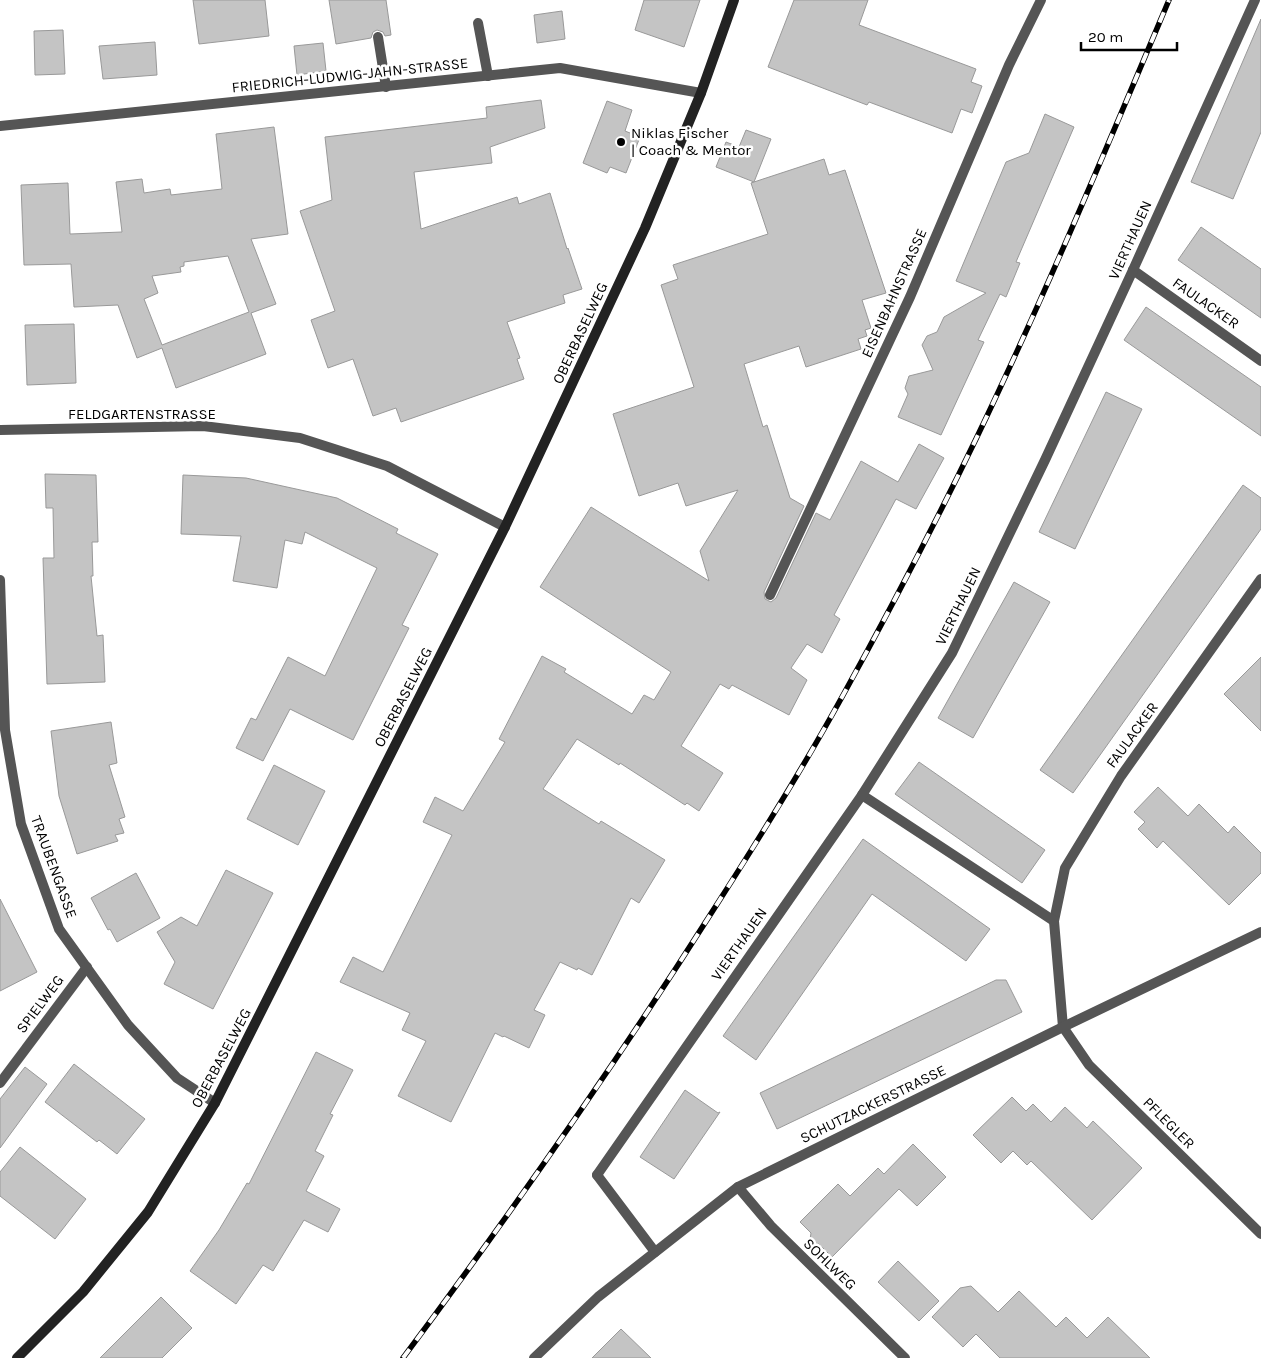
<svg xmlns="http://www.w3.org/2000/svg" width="1261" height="1358" viewBox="0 0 1261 1358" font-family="Karla,sans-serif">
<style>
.building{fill:#c4c4c4;stroke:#999;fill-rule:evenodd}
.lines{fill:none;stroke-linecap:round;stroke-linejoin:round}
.lane{stroke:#555;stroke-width:10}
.street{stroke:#555;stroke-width:10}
.secondary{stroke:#222;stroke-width:10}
.rail-casing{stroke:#000;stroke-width:5.5}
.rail{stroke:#fff;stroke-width:4;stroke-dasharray:11;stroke-linecap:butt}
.poi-dot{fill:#000;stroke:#fff;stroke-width:2}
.labels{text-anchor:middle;stroke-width:5;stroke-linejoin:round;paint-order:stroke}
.street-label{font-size:15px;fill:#000;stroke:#fff}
.poi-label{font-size:15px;fill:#000;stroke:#fff;text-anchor:start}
</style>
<rect width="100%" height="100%" fill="#fff"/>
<g class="building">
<path d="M193,0h72l4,36 -70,8z"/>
<path d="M329,0h57l5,35 -6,1 -2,-4 -6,-2 -4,2 -2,6 -35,6z"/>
<path d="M644,0h56l-16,47 -49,-17z"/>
<path d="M794,0h74l-9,25 117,44 -5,13 11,4 -10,27 -11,-4 -9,24 -83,-31 -2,3 -99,-38z"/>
<path d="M562,11l3,28 -28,4 -3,-28z"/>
<path d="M1261,19v113l-28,67 -42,-17z"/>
<path d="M63,30l2,44 -30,1 -1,-44z"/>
<path d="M155,42l2,33 -54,4 -4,-33z"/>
<path d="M323,43l3,28 -29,4 -3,-29z"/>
<path d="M541,100l4,28 -55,19 2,16 -78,9 7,57 96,-32 2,7 31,-11 17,56 1,-1 14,41 -19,6 2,8 -58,19 13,36 -3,1 7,20 -123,43 -5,-14 -23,8 -20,-57 -25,9 -17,-48 24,-9 -35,-100 32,-11 -7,-63 162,-19 -1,-11z"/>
<path d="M607,101l25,9 -7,21 15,6 -14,36 -16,-6 -3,6 -24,-10z"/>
<path d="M1045,114l29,13 -58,135 4,1 -14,34 -6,-3 -22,46 6,2 -43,93 -43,-18 10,-23 -3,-6 4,-12 24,-6 -11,-25 5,-9 10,-4 7,-15 42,-24 -30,-12 50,-119 23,-9z"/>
<path d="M274,127l14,107 -37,5 25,65 -25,9 15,41 -90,34 -14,-40 -25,10 -19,-53 -44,2 -3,-43 -47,1 -3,-80 47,-2 2,51 52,-2 -6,-50 26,-3 2,14 26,-4 1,6 51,-6 -6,-55zM228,256l21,56 -87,33 -18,-46 14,-6 -6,-17 29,-4 -1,-5 4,-1v-4z"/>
<path d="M746,130l25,9 -17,43 70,-23 5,16 16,-5 41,123 -24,7 9,28 -6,2 2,6 -9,3 3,10 -55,18 -7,-21 -55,18 19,63 4,-2 23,73 14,8 -40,86 1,7 6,3 5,-4 40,-85 14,7 31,-59 37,21 21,-38 25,14 -28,51 -20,-10 -62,116 6,4 -18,34 -15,-9 -16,24 16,12 -18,35 -57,-30 -3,4 -9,-5 -39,62 42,27 -24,38 -12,-8 -2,2 -65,-42 -1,2 -42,-26 -34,50 56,35 2,-3 64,39 -26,43 -8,-5 -39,77 -14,-7 -1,2 -17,-8 -26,48 11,5 -16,33 -25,-12 -1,1 -8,-4 -44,89 -53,-26 28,-55 -24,-11 8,-17 -70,-31 13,-25 30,15 69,-137 -29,-13 12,-25 28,14 42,-69 -6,-3 43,-83 24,13 -2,3 68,42 12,-19 10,5 17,-28 -131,-85 51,-80 118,74 -9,-30 38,-61 -52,16 -8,-23 -39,13 -26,-82 81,-27 -33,-102 17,-6 -5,-14 95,-31 -17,-51 3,-1 -38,-15 10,-25 13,5z"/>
<path d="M1201,227l60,42v49l-83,-58z"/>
<path d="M1146,307l115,80v49l-137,-96z"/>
<path d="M74,324l2,59 -49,2 -2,-60z"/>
<path d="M1106,392l36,17 -67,140 -36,-17z"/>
<path d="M45,474l51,1 2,67h-6l1,34h-2l6,60 6,-1 2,47 -58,2 -4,-126h11l-1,-50h-7z"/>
<path d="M183,475l63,3 91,20 61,31 -2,4 42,21 -36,71 7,3 -56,112 -63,-31 -27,52 -27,-13 15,-30 5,2 32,-63 37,19 52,-108 -72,-36 -3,12 -17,-4 -8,48 -44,-7 8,-45 -60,-2z"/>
<path d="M1243,485l18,13v31l-188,264 -33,-23z"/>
<path d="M1014,582l36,20 -77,136 -35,-20z"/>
<path d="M1261,657v74l-37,-37z"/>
<path d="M111,722l6,41 -8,2 16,52 -6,2 5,14 -9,2 3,6 -41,13 -18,-58 -8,-65z"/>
<path d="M919,762l126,88 -23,33 -127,-89z"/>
<path d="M274,765l51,26 -27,54 -51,-26z"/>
<path d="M1158,787l30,29 11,-12 29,29 6,-7 27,27v20l-32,32 -66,-64 -6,7 -19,-19 7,-7 -11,-10z"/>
<path d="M863,839l127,90 -24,32 -94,-67 -116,166 -33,-24z"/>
<path d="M226,870l47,23 -60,116 -49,-25 11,-22 -18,-30 24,-15 16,9z"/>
<path d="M136,873l24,45 -43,24 -7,-13 -2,1 -17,-32z"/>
<path d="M0,899l37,73 -37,19z"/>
<path d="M996,980h10l16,32 -245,117 -17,-36z"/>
<path d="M316,1052l37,18 -23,44 3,1 -18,36 9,5 -18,35 34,18 -12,23 -24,-12 -31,51 -10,-6 -27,39 -46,-33 29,-41 28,-47 2,1z"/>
<path d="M74,1064l71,55 -28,35 -18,-14 -2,2 -52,-40z"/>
<path d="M25,1067l22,17 -47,64v-49z"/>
<path d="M685,1090l33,23 2,-1 -46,67 -34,-22z"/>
<path d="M1012,1097l14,14 7,-7 18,18 14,-15 22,21 6,-7 49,47 -50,52 -61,-59 -4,4 -14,-14 -12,12 -28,-28z"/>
<path d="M913,1144l33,33 -29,29 -18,-17 -67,68 -13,-13 -10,2 2,-13 -11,-11 38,-38 12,12 28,-28 6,6z"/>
<path d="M20,1147l66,52 -31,40 -55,-43v-24z"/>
<path d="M898,1261l41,40 -20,20 -41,-39z"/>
<path d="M971,1286l27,26 21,-21 37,36 10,-10 21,21 21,-21 42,41h-150l-24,-24 -13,13 -31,-30 28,-29z"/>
<path d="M161,1297l31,31 -30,30h-62z"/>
<path d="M621,1329l30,29h-59z"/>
</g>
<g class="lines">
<g class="lane">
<path d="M478,23l10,53"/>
<path d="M378,37l8,50"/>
<path d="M597,1175l58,77"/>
</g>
<g class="street">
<path d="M0,126l560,-58 141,25"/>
<path d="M1133,270l128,91"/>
<path d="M0,430l203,-4 97,12 87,28 118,61"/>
<path d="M1261,579l-140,197 -56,92 -11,53 9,106 26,38 172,169"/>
<path d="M0,580l5,150 16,94 38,105 69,96 49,53 38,25"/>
<path d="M770,595l140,-298 99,-232 32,-65"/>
<path d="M862,795l192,126"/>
<path d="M0,1083l87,-116"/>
<path d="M597,1175l265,-380 90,-142 93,-193 88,-190 122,-270"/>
<path d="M738,1187l33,39 134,132"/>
<path d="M534,1358l64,-61 140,-110 325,-160 198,-95"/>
</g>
<path class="secondary" d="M17,1358l66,-66 65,-80 67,-109 290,-576 140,-299 56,-135 33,-93"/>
<g class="rail-casing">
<path id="rail" d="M403,1358c108,-145 212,-293 309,-446 45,-70 90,-142 130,-215 47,-85 92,-171 134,-258 69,-144 131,-292 193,-439"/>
</g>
<use href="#rail" class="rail"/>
</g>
<circle class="poi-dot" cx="621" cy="142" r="5"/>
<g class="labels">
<g class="street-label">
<text transform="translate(350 75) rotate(-6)" y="5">FRIEDRICH-LUDWIG-JAHN-STRASSE</text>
<text transform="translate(1130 240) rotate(-66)" y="5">VIERTHAUEN</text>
<text transform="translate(894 293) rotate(-66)" y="5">EISENBAHNSTRASSE</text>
<text transform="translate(1206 303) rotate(35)" y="5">FAULACKER</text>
<text transform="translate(580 333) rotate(-65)" y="5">OBERBASELWEG</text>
<text x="142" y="419">FELDGARTENSTRASSE</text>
<text transform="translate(958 606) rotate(-64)" y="5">VIERTHAUEN</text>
<text transform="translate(403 697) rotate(-63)" y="5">OBERBASELWEG</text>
<text transform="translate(1132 735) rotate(-54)" y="5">FAULACKER</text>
<text transform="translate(54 867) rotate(70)" y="5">TRAUBENGASSE</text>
<text transform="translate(739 944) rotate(-55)" y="5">VIERTHAUEN</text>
<text transform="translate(40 1004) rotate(-53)" y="5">SPIELWEG</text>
<text transform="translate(221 1058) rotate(-62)" y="5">OBERBASELWEG</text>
<text transform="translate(873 1104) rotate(-26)" y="5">SCHUTZACKERSTRASSE</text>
<text transform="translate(1169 1123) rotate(45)" y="5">PFLEGLER</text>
<text transform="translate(830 1264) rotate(44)" y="5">SOHLWEG</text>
</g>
<g class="poi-label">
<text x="631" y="138">Niklas Fischer<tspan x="631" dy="17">| Coach &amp; Mentor</tspan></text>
</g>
</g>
<path d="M1081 42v8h96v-8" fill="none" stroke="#000000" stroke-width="2.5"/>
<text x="1088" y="42" font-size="15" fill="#000000" stroke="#ffffff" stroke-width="4" paint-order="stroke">20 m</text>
</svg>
